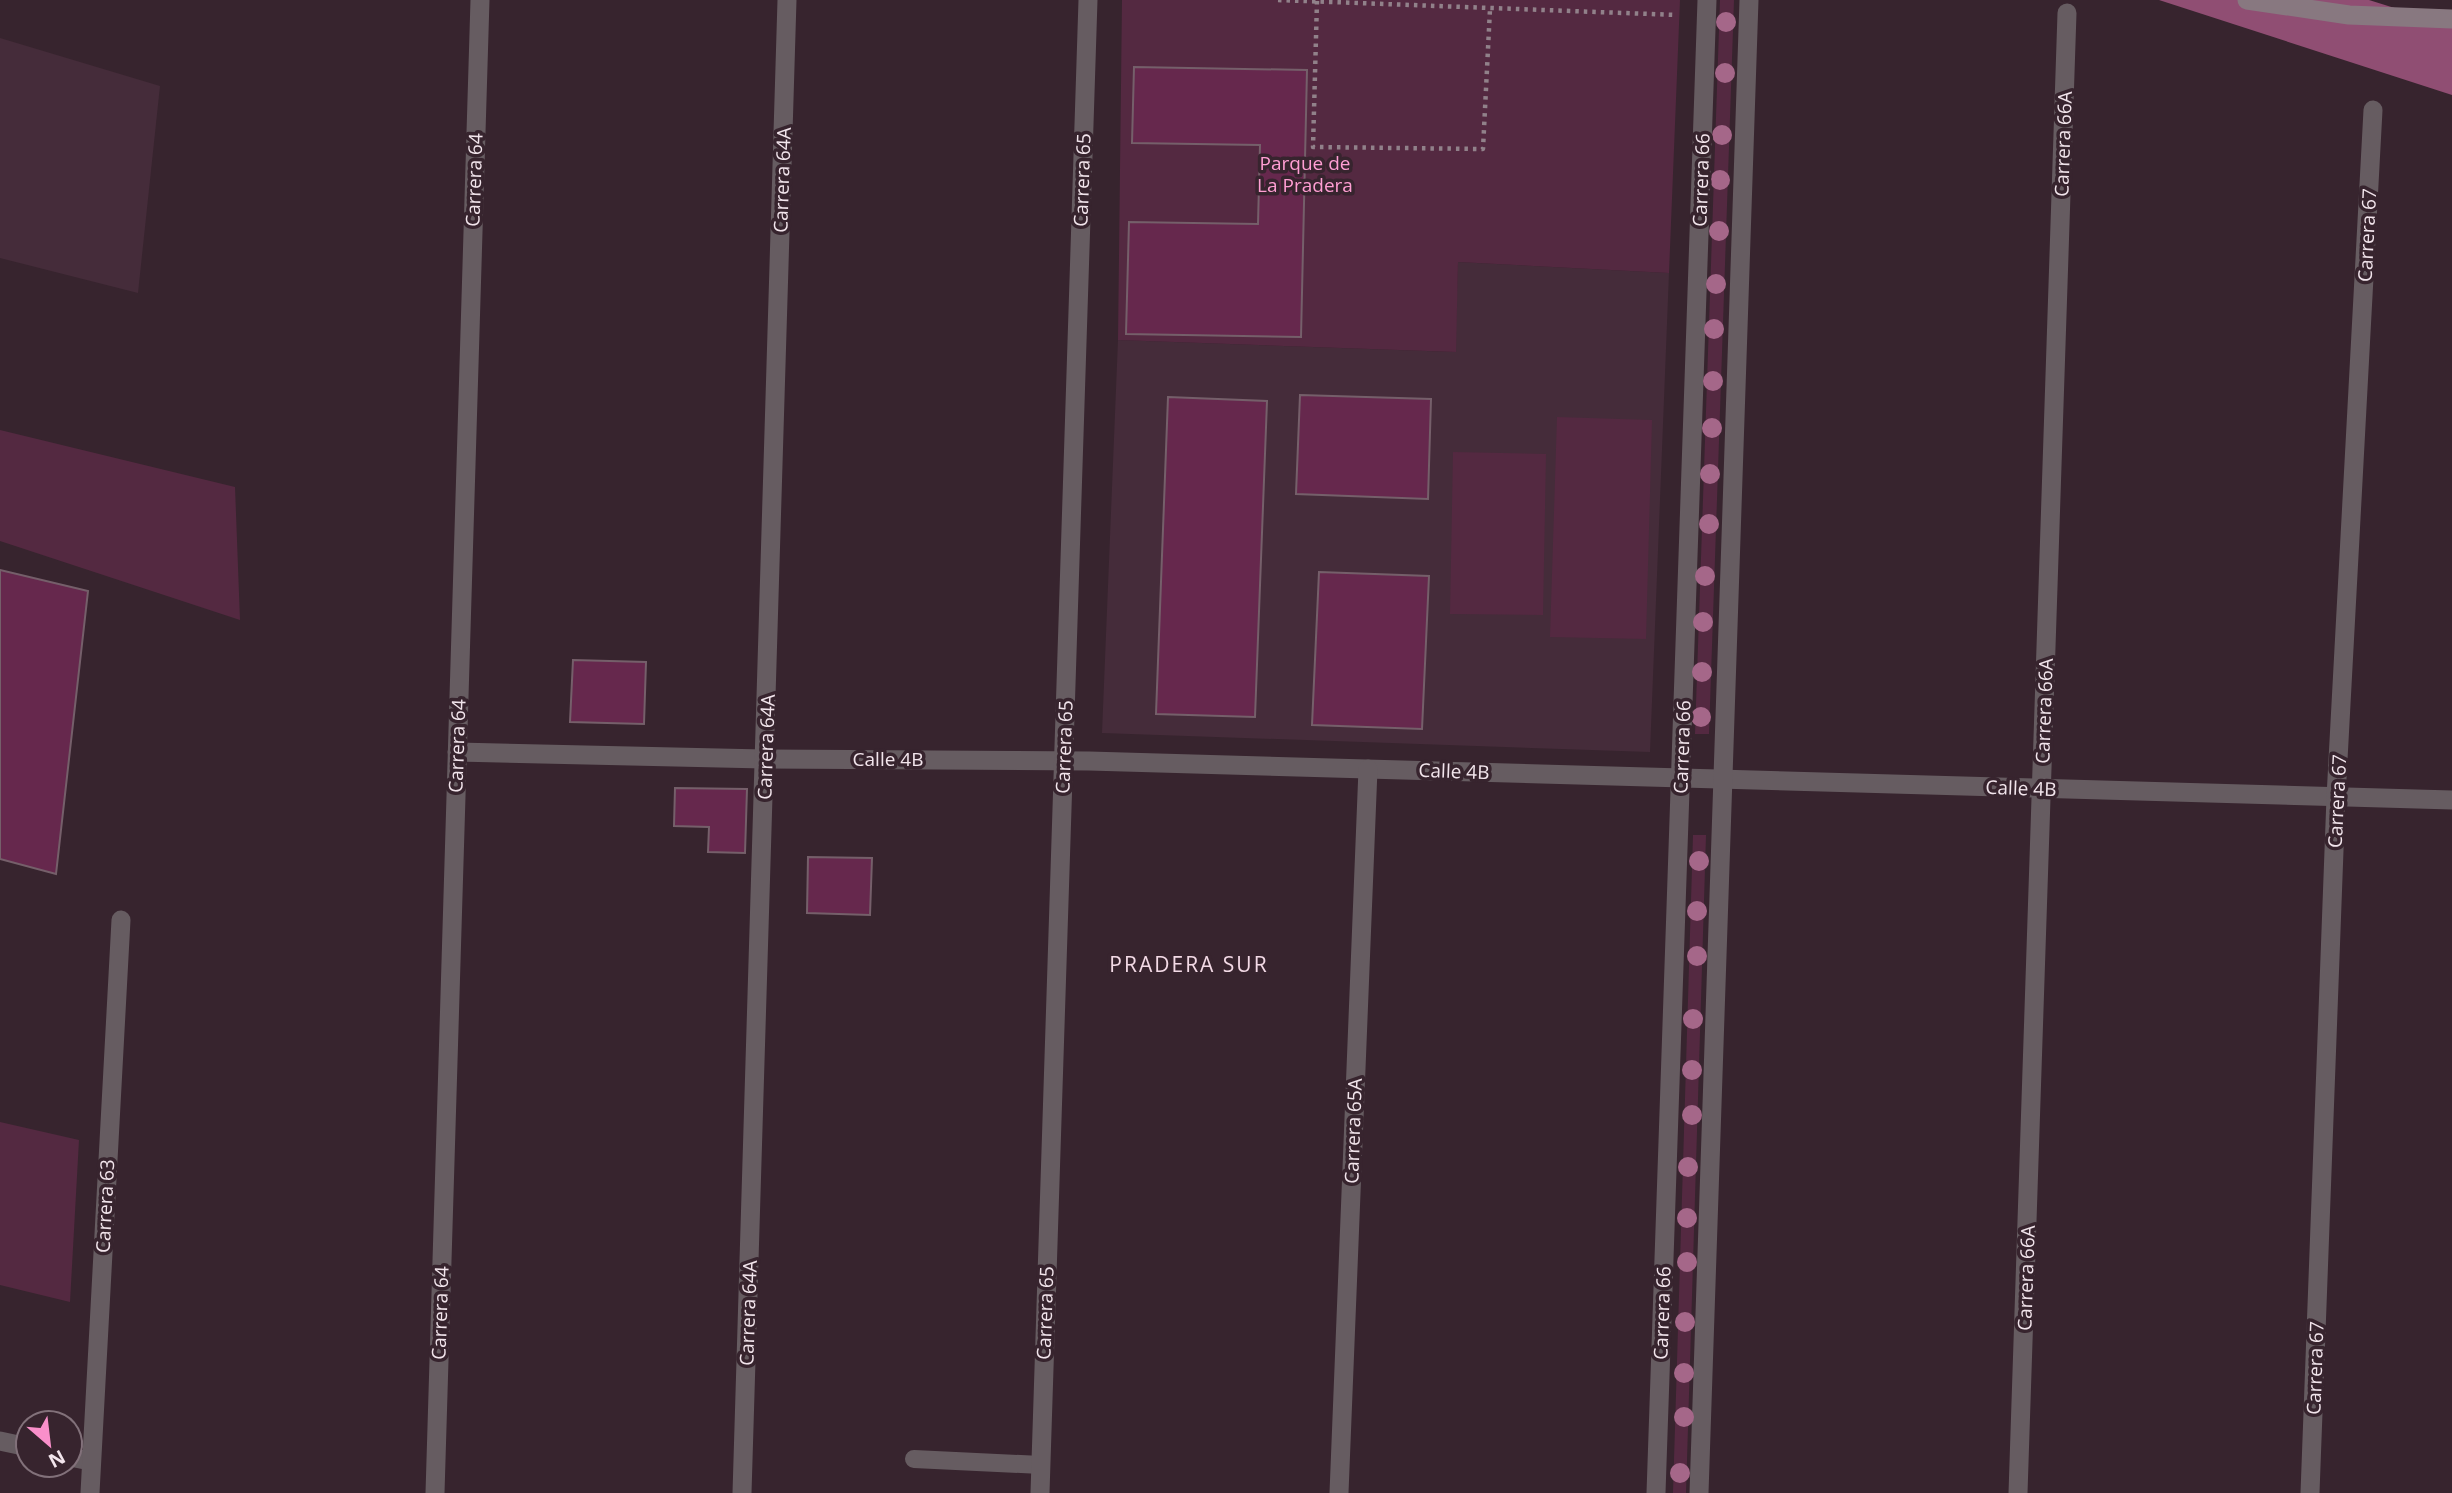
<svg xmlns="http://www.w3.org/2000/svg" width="2452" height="1493" viewBox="0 0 2452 1493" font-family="'Open Sans',sans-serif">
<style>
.built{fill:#452c3a}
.green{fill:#542941}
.water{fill:#904e73}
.building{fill:#66284d;stroke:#755f6a;stroke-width:2}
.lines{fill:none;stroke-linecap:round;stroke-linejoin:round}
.path{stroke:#91818a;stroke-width:4.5;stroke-dasharray:3.5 5;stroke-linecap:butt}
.service{stroke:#665c61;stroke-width:18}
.minor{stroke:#665c61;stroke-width:19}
.tertiary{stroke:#665c61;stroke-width:19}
.secondary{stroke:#887880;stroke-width:19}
.tree{fill:#a56789}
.labels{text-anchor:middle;stroke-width:7;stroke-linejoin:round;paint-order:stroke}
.street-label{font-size:19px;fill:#f2e5ec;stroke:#37242e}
.park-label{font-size:19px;fill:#ff9ed3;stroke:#37242e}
.neighbourhood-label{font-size:21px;letter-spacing:2px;fill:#f3dae6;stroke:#37242e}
</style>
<rect width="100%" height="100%" fill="#37242e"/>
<g class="built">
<path d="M0,38l160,48 -22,207 -138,-35z"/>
<path d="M1458,262l211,11 -19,479 -548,-19 16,-393 337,12z"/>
</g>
<g class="green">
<path d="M1122,0h558l-11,273 -211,-11 -2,90 -338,-12z"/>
<path d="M1720,0h14l-25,734h-14z"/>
<path d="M1557,417l95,3 -6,219 -96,-2z"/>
<path d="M0,430l235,57 5,133 -240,-79z"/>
<path d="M1453,452l93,2 -3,161 -93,-1z"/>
<path d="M1693,835h13l-20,658h-13z"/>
<path d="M0,1122l79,18 -9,162 -70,-17z"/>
</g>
<path class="water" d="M2159,0h210l83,26v69z"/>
<g class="building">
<path d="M1134,67l173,3 -6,267 -175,-3 3,-112 129,2 2,-79 -128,-2z"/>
<path d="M1300,395l131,4 -3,100 -132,-5z"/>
<path d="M1168,397l99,4 -12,316 -99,-3z"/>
<path d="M0,570l88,21 -32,283 -56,-15z"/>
<path d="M1319,572l110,4 -7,153 -110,-4z"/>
<path d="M573,660l73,2 -2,62 -74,-2z"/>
<path d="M675,788l72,1 -2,64 -37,-1 1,-25 -35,-1z"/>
<path d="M808,857l64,1 -2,57 -63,-2z"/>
</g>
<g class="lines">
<g class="path">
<path d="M1278,0l399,15"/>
<path d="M1317,1l-4,146 170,2 7,-140"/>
</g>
<path class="service" d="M914,1459l127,6"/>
<g class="minor">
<path d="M457,752l309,7 323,2 1363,39"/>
<path d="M0,1441l28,6"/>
<path d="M70,1457l20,4"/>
<path d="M90,1493l31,-573"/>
<path d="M435,1493l45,-1493"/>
<path d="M742,1493l45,-1493"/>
<path d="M1040,1493l48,-1493"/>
<path d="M1339,1493l29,-724"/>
<path d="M2018,1493l49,-1480"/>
<path d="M2310,1493l26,-696 37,-687"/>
</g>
<g class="tertiary">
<path d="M1656,1493l51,-1493"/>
<path d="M1699,1493l50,-1493"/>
</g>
<path class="secondary" d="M2247,0l102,15 103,4"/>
</g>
<g class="tree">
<circle cx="1726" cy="22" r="10"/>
<circle cx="1725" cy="73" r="10"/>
<circle cx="1722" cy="135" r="10"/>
<circle cx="1720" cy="180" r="10"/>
<circle cx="1719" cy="231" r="10"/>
<circle cx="1716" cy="284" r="10"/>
<circle cx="1714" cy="329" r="10"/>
<circle cx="1713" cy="381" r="10"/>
<circle cx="1712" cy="428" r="10"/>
<circle cx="1710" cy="474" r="10"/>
<circle cx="1709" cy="524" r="10"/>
<circle cx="1705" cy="576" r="10"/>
<circle cx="1703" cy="622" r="10"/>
<circle cx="1702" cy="672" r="10"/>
<circle cx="1701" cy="717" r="10"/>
<circle cx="1699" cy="861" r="10"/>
<circle cx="1697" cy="911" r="10"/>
<circle cx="1697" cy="956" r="10"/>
<circle cx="1693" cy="1019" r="10"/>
<circle cx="1692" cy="1070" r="10"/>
<circle cx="1692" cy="1115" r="10"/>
<circle cx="1688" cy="1167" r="10"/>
<circle cx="1687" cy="1218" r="10"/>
<circle cx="1687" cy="1262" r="10"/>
<circle cx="1685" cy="1322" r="10"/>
<circle cx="1684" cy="1373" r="10"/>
<circle cx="1684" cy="1417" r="10"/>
<circle cx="1680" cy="1473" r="10"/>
</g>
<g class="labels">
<g class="street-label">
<text transform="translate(2063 144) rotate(-88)" y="7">Carrera 66A</text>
<text transform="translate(474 180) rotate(-88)" y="7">Carrera 64</text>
<text transform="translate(782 180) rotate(-88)" y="7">Carrera 64A</text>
<text transform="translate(1082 180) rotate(-88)" y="7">Carrera 65</text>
<text transform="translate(1701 180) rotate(-88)" y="7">Carrera 66</text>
<text transform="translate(2367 235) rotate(-87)" y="7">Carrera 67</text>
<text transform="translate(2044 711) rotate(-88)" y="7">Carrera 66A</text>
<text transform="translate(457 746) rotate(-88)" y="7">Carrera 64</text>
<text transform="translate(766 747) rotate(-88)" y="7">Carrera 64A</text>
<text transform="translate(1064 747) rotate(-88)" y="7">Carrera 65</text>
<text transform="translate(1682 747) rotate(-88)" y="7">Carrera 66</text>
<text x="888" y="766">Calle 4B</text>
<text transform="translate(1454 771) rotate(2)" y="7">Calle 4B</text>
<text transform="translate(2021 788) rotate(2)" y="7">Calle 4B</text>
<text transform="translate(2337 801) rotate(-87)" y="7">Carrera 67</text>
<text transform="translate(1353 1131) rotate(-88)" y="7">Carrera 65A</text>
<text transform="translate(105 1206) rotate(-87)" y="7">Carrera 63</text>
<text transform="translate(2026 1278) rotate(-88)" y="7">Carrera 66A</text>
<text transform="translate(440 1313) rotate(-88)" y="7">Carrera 64</text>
<text transform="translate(748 1313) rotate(-88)" y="7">Carrera 64A</text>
<text transform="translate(1045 1313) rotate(-88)" y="7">Carrera 65</text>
<text transform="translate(1662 1313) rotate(-88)" y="7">Carrera 66</text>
<text transform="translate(2315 1368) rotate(-88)" y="7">Carrera 67</text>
</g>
<g class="park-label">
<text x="1305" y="170">Parque de<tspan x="1305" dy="22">La Pradera</tspan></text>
</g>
<g class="neighbourhood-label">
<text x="1189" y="972">PRADERA SUR</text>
</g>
</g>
<g transform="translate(49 1444) rotate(152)"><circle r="33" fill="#37242e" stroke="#82717a" stroke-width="2"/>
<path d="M0-5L12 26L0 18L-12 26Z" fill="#f98fca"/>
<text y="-10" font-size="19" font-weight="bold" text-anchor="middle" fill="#f2e5ec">N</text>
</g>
</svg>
